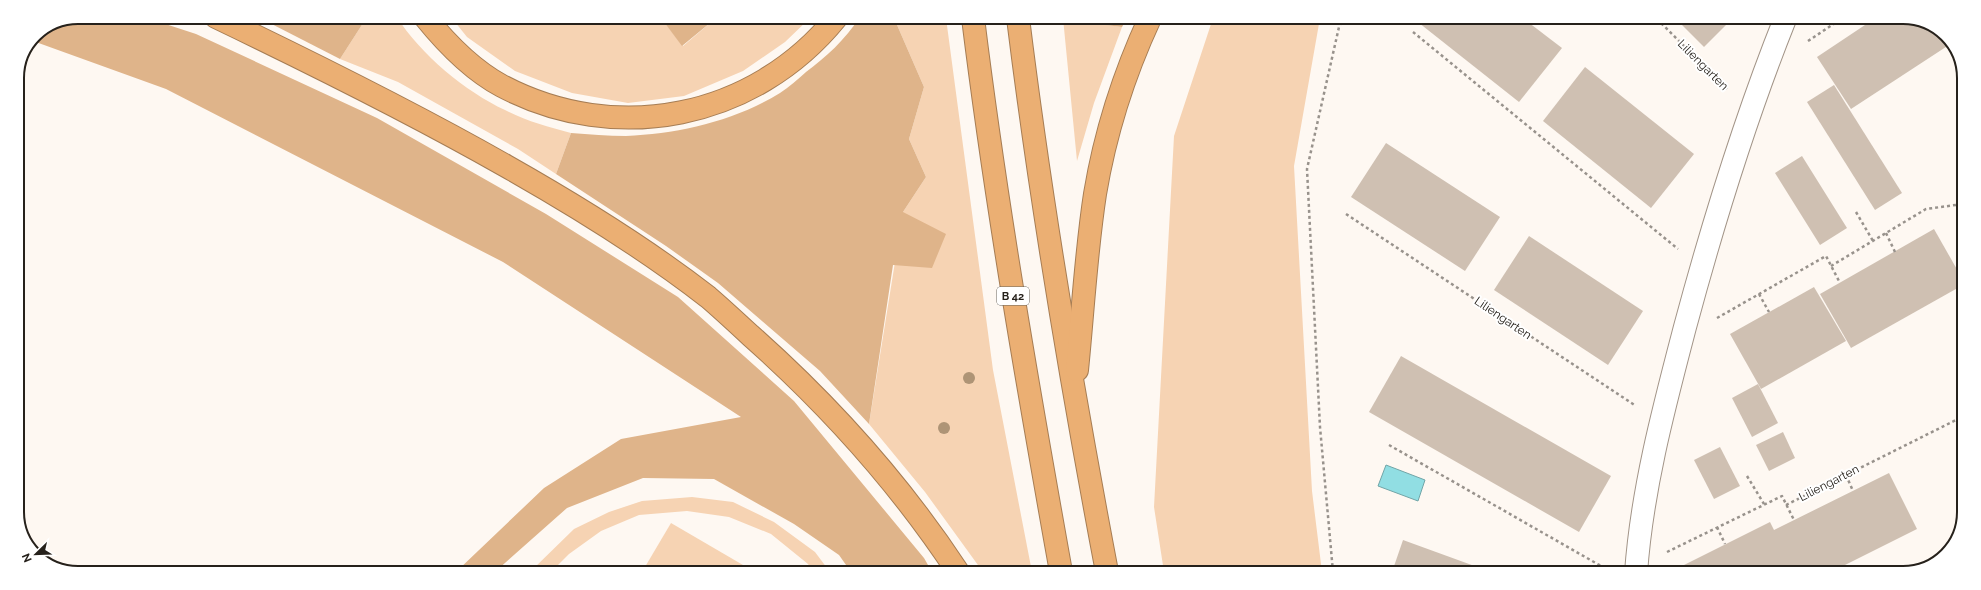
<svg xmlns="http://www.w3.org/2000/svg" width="1981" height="590" viewBox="0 0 1981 590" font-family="Raleway,sans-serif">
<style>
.green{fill:#f6d3b3}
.forest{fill:#dfb48a}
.water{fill:#91dee3;stroke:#71a5a7}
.building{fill:#cfc0b2}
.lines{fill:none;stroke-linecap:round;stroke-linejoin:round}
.street-casing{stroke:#a29487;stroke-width:24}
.highway-casing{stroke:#a67d54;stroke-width:24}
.path{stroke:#98928c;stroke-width:2.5;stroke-dasharray:3 3;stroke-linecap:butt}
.street{stroke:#fff;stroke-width:22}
.highway{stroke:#ebaf73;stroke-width:22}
.tree{fill:#ae9476}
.labels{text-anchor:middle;stroke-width:4;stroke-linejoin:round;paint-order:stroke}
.shield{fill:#fff;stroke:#67645f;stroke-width:1}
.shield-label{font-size:11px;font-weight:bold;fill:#26211b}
.street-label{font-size:12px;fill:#26211b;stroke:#fff}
.rim{fill:none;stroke:#26211b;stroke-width:2}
</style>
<rect width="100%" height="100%" fill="#fef8f2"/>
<g class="green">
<path d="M367,17h30c23,37 69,75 108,93 21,11 43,17 66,23l-15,41 -38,-25 -120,-67 -58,-23z"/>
<path d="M451,17l210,1 22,28 33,-28h94l-25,24 -42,29 -59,25 -56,7 -56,-10 -57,-22 -48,-34z"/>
<path d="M894,18h52l47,352 39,202h-49l-58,-80 -56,-68 34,-212 23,-35 -17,-38 15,-52z"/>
<path d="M1063,18h26l1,5 32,4 -28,76 -17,58z"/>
<path d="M1213,18h107l-26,148 18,325 10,81h-158l-10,-65 20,-371z"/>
<path d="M692,497l41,5 41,20 41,30 15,20h-17l-5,-8 -37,-30 -42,-17 -42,-6 -48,4 -38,16 -32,23 -17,17h-21l43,-42 35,-17 33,-11z"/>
<path d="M671,523l84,49h-113z"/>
</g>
<g class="forest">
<path d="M78,17h66l52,17 181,84 169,96 132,83 116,104 130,157 8,14h-81l-12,-17 -45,-31 -80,-45 -71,-1 -76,30 -71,63h-39l87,-83 77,-49 120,-22 -238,-155 -337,-173 -133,-48 2,-6z"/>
<path d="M258,17h109l-27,42z"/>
<path d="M661,18h55l-34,28z"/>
<path d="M859,18h35l30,69 -15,52 17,38 -23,35 43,22 -14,34 -39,-3 -24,159 -49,-53 -102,-88 -52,-37 -110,-72 15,-41c18,1 37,3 55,3 52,-2 109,-15 154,-43 9,-6 18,-14 26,-21 19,-14 40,-33 53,-54z"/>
<path d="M1089,18h38l-5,9 -33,-4z"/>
</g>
<path class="water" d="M1386,465l39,15 -7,21 -40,-15z"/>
<g class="building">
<path d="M1414,19h110l38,29 -43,54z"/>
<path d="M1676,19h56l-28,28z"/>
<path d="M1874,19h45l33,24 -101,66 -34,-52z"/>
<path d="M1585,67l109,87 -43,54 -108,-87z"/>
<path d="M1834,85l68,108 -27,17 -68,-108z"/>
<path d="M1386,143l114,74 -35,54 -114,-74z"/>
<path d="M1802,156l45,72 -27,17 -45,-72z"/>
<path d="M1934,229l29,51v5l-112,63 -31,-54z"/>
<path d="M1529,236l114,75 -35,54 -114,-75z"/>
<path d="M1814,287l32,54 -85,48 -31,-55z"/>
<path d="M1401,356l210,120 -32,56 -210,-120z"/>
<path d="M1758,384l20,39 -26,14 -20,-39z"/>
<path d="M1783,432l12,26 -26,13 -13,-26z"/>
<path d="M1720,447l20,39 -26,13 -20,-39z"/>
<path d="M1889,473l28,56 -88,44h-144l-3,-7 88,-44 4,8z"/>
<path d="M1403,540l88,32v1l-99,-1z"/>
</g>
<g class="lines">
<g class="street-casing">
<path id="street" d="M1636,573c6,-84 28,-166 49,-246 28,-104 60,-208 100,-308"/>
</g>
<g class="highway-casing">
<g id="highway">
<path d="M216,17c98,47 195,95 290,149 69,39 139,82 202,131 14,12 28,25 42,38 79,70 150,149 208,237"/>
<path d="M425,17c21,26 47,53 77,69 114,60 252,33 334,-68"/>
<path d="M973,18c23,186 55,370 88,554"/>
<path d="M1018,18c23,186 54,370 89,554"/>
<path d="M1077,370c6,-59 9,-118 18,-176 10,-60 29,-120 55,-176"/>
</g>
</g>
<g class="path">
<path d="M1657,19l71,71"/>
<path d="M1413,32l265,217"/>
<path d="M1808,41l33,-22"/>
<path d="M1856,212l17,29"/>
<path d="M1346,214l290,192"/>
<path d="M1886,233l9,19"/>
<path d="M1831,266l95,-57 37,-5"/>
<path d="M1759,294l10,18"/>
<path d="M1717,318l109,-62 14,27"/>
<path d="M1389,445l219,125"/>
<path d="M1846,475l7,16"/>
<path d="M1747,476l17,28"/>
<path d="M1786,505l176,-88"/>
<path d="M1717,527l8,17"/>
<path d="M1667,552l115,-56 12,24"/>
<path d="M1333,572l-13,-145 -13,-258 32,-142 4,-9"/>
</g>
<use href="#street" class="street"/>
<use href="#highway" class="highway"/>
</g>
<g class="tree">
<circle cx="969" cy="378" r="6"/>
<circle cx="944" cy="428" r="6"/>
</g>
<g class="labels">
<rect class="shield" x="997" y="287" width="32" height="18" rx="3"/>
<g class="shield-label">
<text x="1013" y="300">B 42</text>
</g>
<g class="street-label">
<text transform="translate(1703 65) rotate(45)" y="4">Liliengarten</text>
<text transform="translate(1503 318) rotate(34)" y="4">Liliengarten</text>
<text transform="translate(1829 483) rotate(-27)" y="4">Liliengarten</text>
</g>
</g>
<path d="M0 0H1981V590H0ZM78 24H1903A54 54 0 0 1 1957 78V512A54 54 0 0 1 1903 566H78A54 54 0 0 1 24 512V78A54 54 0 0 1 78 24Z" fill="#fff" fill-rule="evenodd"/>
<path class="rim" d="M78 24H1903A54 54 0 0 1 1957 78V512A54 54 0 0 1 1903 566H78A54 54 0 0 1 24 512V78A54 54 0 0 1 78 24Z"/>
<g transform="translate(36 554) rotate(247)" stroke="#ffffff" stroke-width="3" paint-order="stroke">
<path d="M0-3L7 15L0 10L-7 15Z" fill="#26211b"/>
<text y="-6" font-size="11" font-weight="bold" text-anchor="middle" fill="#26211b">N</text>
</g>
</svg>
